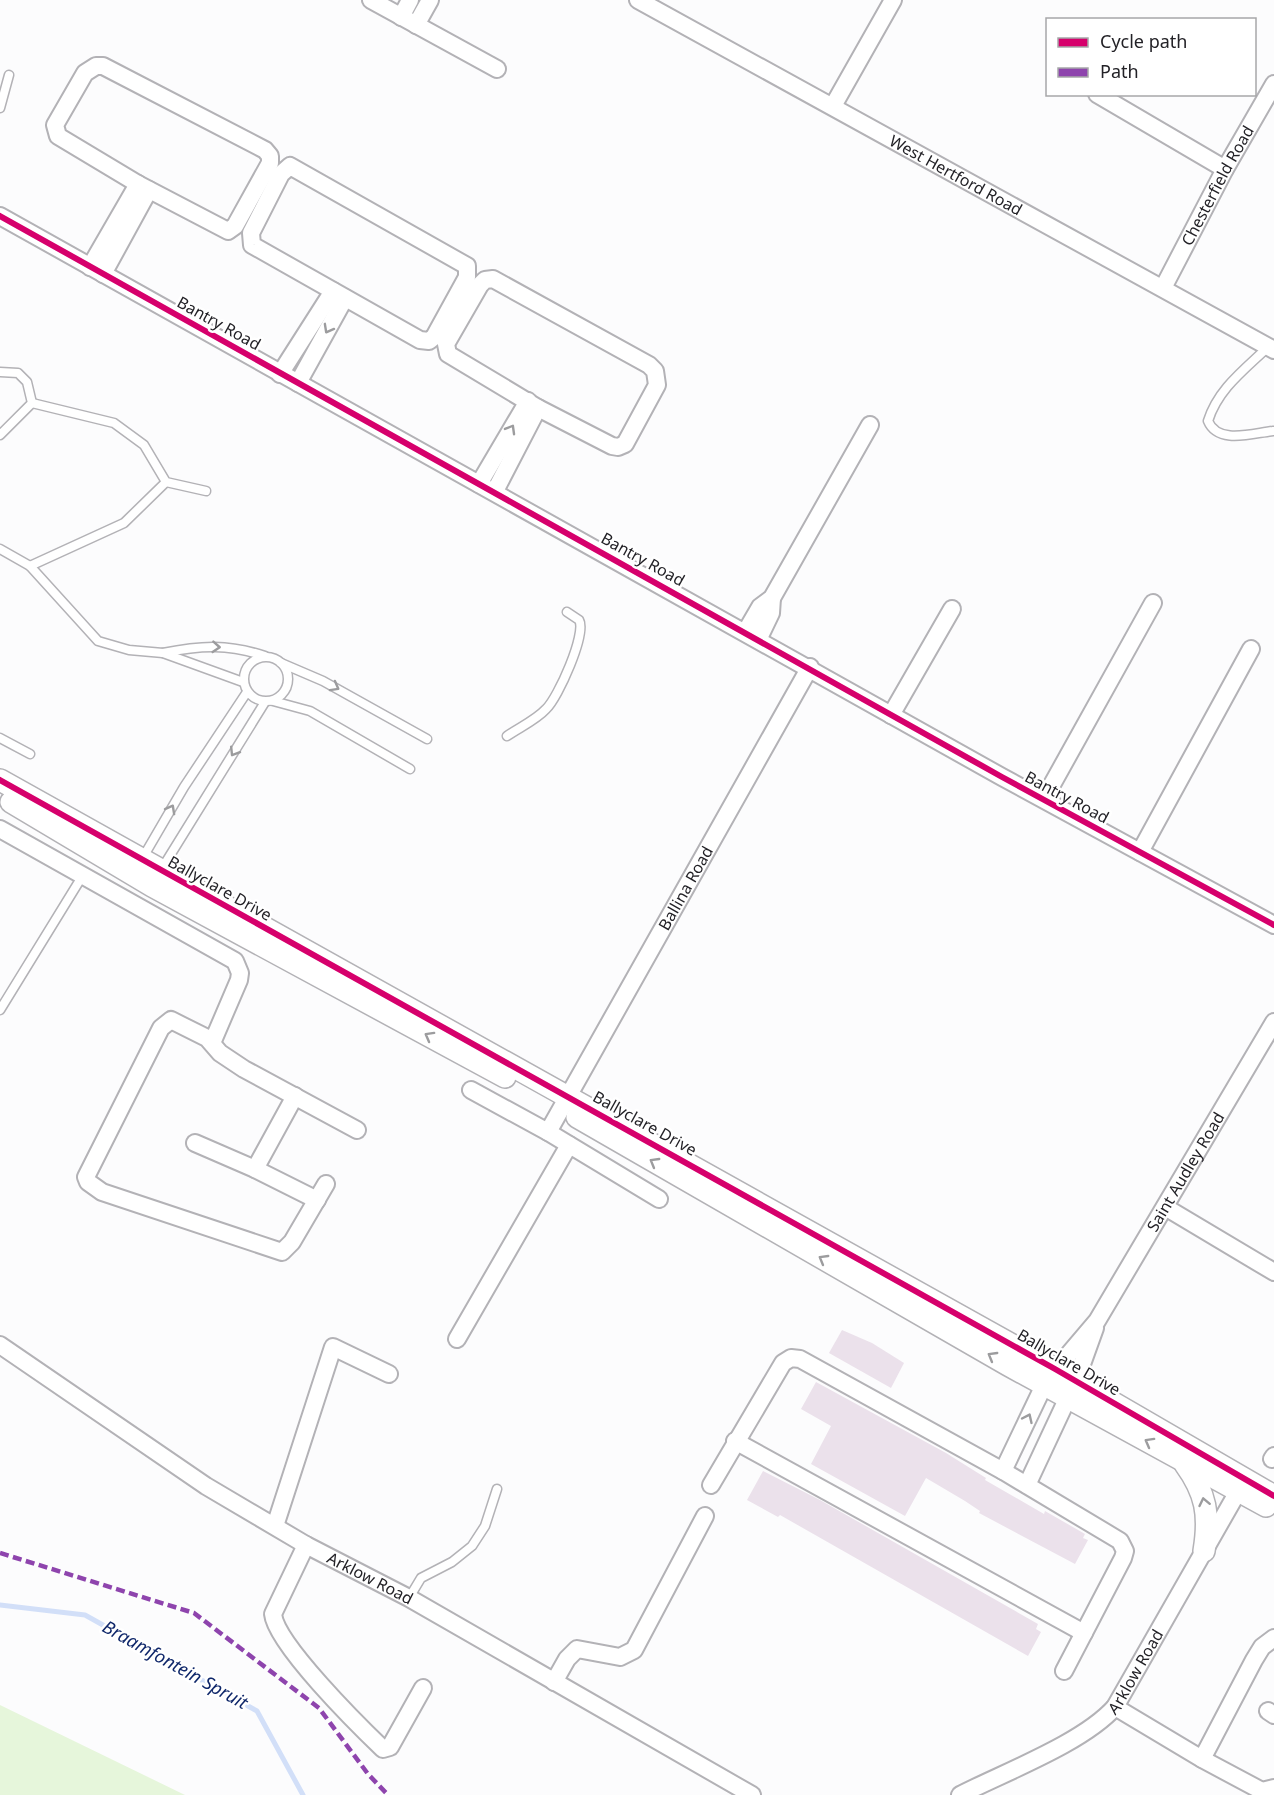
<svg xmlns="http://www.w3.org/2000/svg" width="1274" height="1795" viewBox="0 0 1274 1795" font-family="'Noto Sans',sans-serif">
<style>
.green{fill:#e6f6db}
.lines{fill:none;stroke-linecap:round;stroke-linejoin:round}
.stream{stroke:#d2dff8;stroke-width:5}
.building{fill:#ebe1eb}
.service-casing{stroke:#b3b2b6;stroke-width:11}
.minor-casing{stroke:#b3b2b6;stroke-width:20}
.tertiary-casing{stroke:#b3b2b6;stroke-width:24}
.service{stroke:#fff;stroke-width:8}
.minor{stroke:#fff;stroke-width:16}
.tertiary{stroke:#fff;stroke-width:21}
.quiet{stroke:#8e44ad;stroke-width:4.5;stroke-dasharray:9 4.5;stroke-linecap:butt}
.cycleway-casing{stroke:#fff;stroke-width:10}
.cycleway{stroke:#d6006c;stroke-width:6}
.oneway{stroke:#9c9c9e}
.labels{text-anchor:middle;stroke-width:5;stroke-linejoin:round;paint-order:stroke}
.street-label{font-size:16px;fill:#232227;stroke:#fff}
.water-label{font-size:18px;font-style:italic;fill:#0f276a;stroke:#fff}
</style>
<rect width="100%" height="100%" fill="#fcfcfd"/>
<path class="green" d="M0,1705l185,90h-185z"/>
<g class="lines">
<path class="stream" d="M0,1605l85,10 172,96 46,84"/>
</g>
<g class="building">
<path d="M842,1330l30,13 32,20 -13,25 -62,-35z"/>
<path d="M816,1382l130,71 40,25 -1,2 59,34 1,-3 40,23 -2,4 5,2 -13,24 -96,-51 1,-2 -15,-10 -39,-23 -21,38 -94,-52 20,-38 -30,-17z"/>
<path d="M763,1471l57,29 218,124 -2,5 5,3 -13,24 -248,-141 -2,2 -31,-17z"/>
</g>
<g class="lines">
<g class="service-casing">
<g id="service">
<path d="M0,108l9,-33"/>
<path d="M1268,347c-24,23 -50,42 -60,74 10,24 45,12 65,10"/>
<path d="M0,372l18,1 9,9 5,21 -32,32"/>
<path d="M32,403l82,20 30,22 22,37 40,9"/>
<path d="M0,549l30,17 68,75 31,9 34,3 80,29"/>
<path d="M30,566l94,-43 42,-41"/>
<path d="M163,653c39,-8 65,-9 102,3"/>
<circle cx="266" cy="679" r="22"/>
<path d="M281,663l42,18 104,58"/>
<path d="M273,701l37,10 100,58"/>
<path d="M507,736c13,-9 29,-16 39,-27 12,-11 41,-76 33,-89l-12,-8"/>
<path d="M0,738l30,16"/>
<path d="M142,859l42,-72 63,-95"/>
<path d="M161,870l104,-168"/>
<path d="M0,1010l83,-135"/>
<path d="M409,1598l12,-20 31,-16 20,-16 13,-20 12,-37"/>
</g>
</g>
<g class="minor-casing">
<g id="minor">
<path d="M371,0l126,69"/>
<path id="s1" d="M638,0l636,350"/>
<path d="M401,17l9,-17"/>
<path d="M416,25l14,-25"/>
<path d="M96,66h7l162,84 5,6v7l-35,63 -7,5 -90,-47 -80,-48 -3,-11 30,-52z"/>
<path d="M1097,94l128,75"/>
<path d="M833,106l60,-106"/>
<path d="M290,166l177,100v11l-33,60 -5,4 -9,-1 -168,-95 -1,-12 30,-59z"/>
<path d="M0,216l1002,561 272,148"/>
<path d="M90,267l48,-83"/>
<path d="M103,274l46,-84"/>
<path d="M493,279l156,86 6,6 2,14 -32,59 -7,3 -6,-1 -74,-38 -90,-54 -2,-10 34,-59 5,-5z"/>
<path id="s2" d="M1163,288l62,-119 49,-85"/>
<path d="M280,374l53,-83"/>
<path d="M298,383l47,-85"/>
<path d="M479,484l49,-83"/>
<path d="M495,491l43,-83"/>
<path d="M746,631l14,-24 12,-9 98,-173"/>
<path d="M759,638l12,-25 1,-15"/>
<path d="M891,715l61,-106"/>
<path d="M1044,799l109,-196"/>
<path d="M0,829l235,132 5,12 -1,7 -27,63"/>
<path d="M1140,852l111,-203"/>
<path d="M471,1090l77,42 111,67"/>
<path d="M295,1096l-40,73 62,31"/>
<path id="s3" d="M548,1132l262,-465"/>
<path d="M195,1143l60,26"/>
<path d="M326,1184l-34,58 -10,10 -180,-60 -14,-10 -2,-5 75,-149 10,-8 36,18 13,15 24,16 113,61"/>
<path d="M1165,1207l109,65"/>
<path d="M457,1339l112,-194"/>
<path id="s4" d="M0,1345l206,141 100,59 103,53 343,197"/>
<path d="M735,1441l349,192"/>
<path d="M1272,1459l2,-3"/>
<path id="s5" d="M1003,1471l43,-90 51,-60 177,-299"/>
<path d="M711,1485l72,-122 8,-5 9,1 203,112 117,70 5,10 -2,7 -59,113"/>
<path d="M1027,1485l50,-107 18,-50"/>
<path d="M275,1526l58,-179 56,27"/>
<path d="M306,1545l-33,69c3,30 86,112 110,135l7,-2 33,-59"/>
<path d="M554,1682l13,-23 10,-10 43,8 14,-7 71,-134"/>
<path d="M1115,1707l87,52 52,-99 8,-13 12,-9"/>
<path d="M1268,1711l6,4"/>
<path d="M1202,1759l60,32 12,-3"/>
<path id="s6" d="M960,1795c45,-23 123,-52 155,-88l129,-226"/>
</g>
</g>
<g class="tertiary-casing">
<g id="tertiary">
<path d="M0,780l1055,589 219,127"/>
<path d="M11,802l141,84 353,191"/>
<path d="M577,1117l431,248 258,141"/>
<path d="M1185,1464c21,29 25,51 19,87"/>
</g>
</g>
<use href="#service" class="service"/>
<use href="#minor" class="minor"/>
<use href="#tertiary" class="tertiary"/>
<path class="quiet" d="M0,1553l194,60 125,95 49,66 20,21"/>
<g class="cycleway-casing">
<g id="cycleway">
<path d="M0,216l1002,561 272,148"/>
<path d="M0,780l1055,589 219,127"/>
</g>
</g>
<use href="#cycleway" class="cycleway"/>
</g>
<defs><path id="oneway-chevron" d="M-2-3.5L2.5 0L-2 3.5" fill="none" stroke-width="1.6" stroke-linecap="round" stroke-linejoin="round" transform="scale(1.5)"/></defs>
<g class="oneway">
<use href="#oneway-chevron" transform="translate(328 329) rotate(119)"/>
<use href="#oneway-chevron" transform="translate(511 429) rotate(-60)"/>
<use href="#oneway-chevron" transform="translate(216 647) rotate(4)"/>
<use href="#oneway-chevron" transform="translate(335 687) rotate(29)"/>
<use href="#oneway-chevron" transform="translate(234 752) rotate(122)"/>
<use href="#oneway-chevron" transform="translate(171 809) rotate(-61)"/>
<use href="#oneway-chevron" transform="translate(429 1036) rotate(-151)"/>
<use href="#oneway-chevron" transform="translate(654 1162) rotate(-150)"/>
<use href="#oneway-chevron" transform="translate(823 1259) rotate(-150)"/>
<use href="#oneway-chevron" transform="translate(992 1356) rotate(-150)"/>
<use href="#oneway-chevron" transform="translate(1028 1418) rotate(-65)"/>
<use href="#oneway-chevron" transform="translate(1149 1442) rotate(-151)"/>
<use href="#oneway-chevron" transform="translate(1204 1502) rotate(-102)"/>
</g>
<g class="labels">
<g class="street-label">
<text dy="6" stroke="none"><textPath href="#s1" startOffset="363">West Hertford Road</textPath></text>
<text dy="6" stroke="none"><textPath href="#s2" startOffset="116">Chesterfield Road</textPath></text>
<text transform="translate(219 323) rotate(29)" y="6">Bantry Road</text>
<text transform="translate(643 559) rotate(29)" y="6">Bantry Road</text>
<text transform="translate(1067 797) rotate(28)" y="6">Bantry Road</text>
<text transform="translate(220 888) rotate(29)" y="6">Ballyclare Drive</text>
<text dy="6" stroke="none"><textPath href="#s3" startOffset="280">Ballina Road</textPath></text>
<text transform="translate(645 1123) rotate(29)" y="6">Ballyclare Drive</text>
<text dy="6" stroke="none"><textPath href="#s5" startOffset="352">Saint Audley Road</textPath></text>
<text transform="translate(1069 1362) rotate(30)" y="6">Ballyclare Drive</text>
<text dy="6" stroke="none"><textPath href="#s4" startOffset="438">Arklow Road</textPath></text>
<text dy="6" stroke="none"><textPath href="#s6" startOffset="220">Arklow Road</textPath></text>
</g>
<g class="water-label">
<text transform="translate(175 1665) rotate(29)" y="6">Braamfontein Spruit</text>
</g>
</g>
<rect x="1046" y="18" width="210" height="78" fill="#ffffff" stroke="#a7a7a9" stroke-width="1.5"/>
<rect x="1058" y="38" width="30" height="9" fill="#d6006c" stroke="#a7a7a9" stroke-width="1.5"/>
<text x="1100" y="48" font-size="18" fill="#232227">Cycle path</text>
<rect x="1058" y="68" width="30" height="9" fill="#8e44ad" stroke="#a7a7a9" stroke-width="1.5"/>
<text x="1100" y="78" font-size="18" fill="#232227">Path</text>
</svg>
